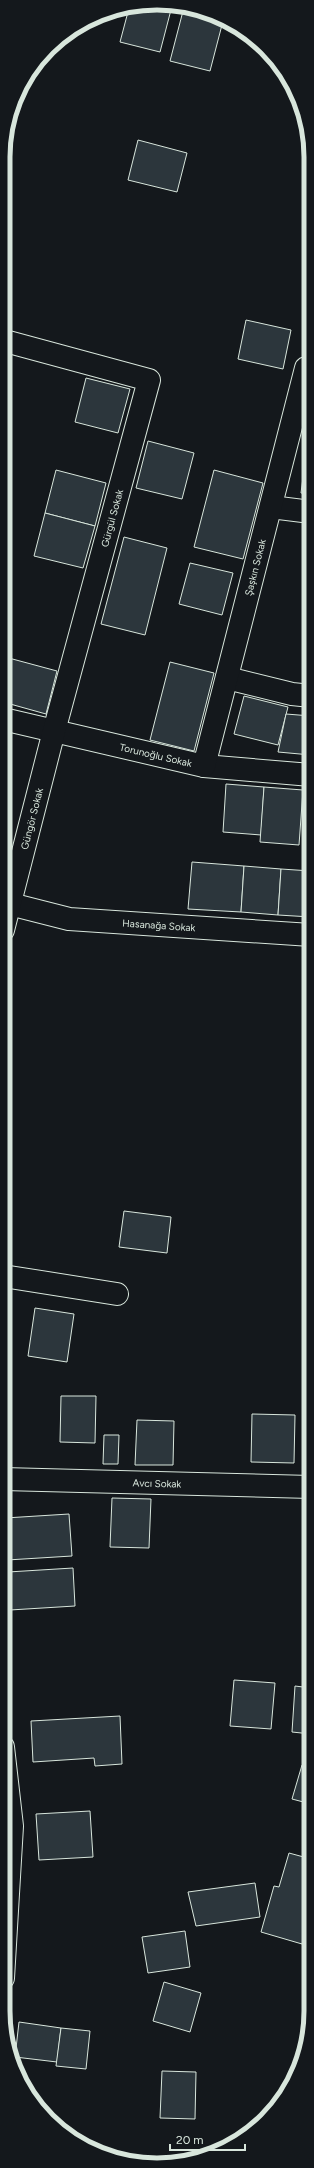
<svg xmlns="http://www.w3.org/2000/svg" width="314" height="2168" viewBox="0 0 314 2168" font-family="Figtree,sans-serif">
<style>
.building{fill:#2c363c;stroke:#d8e6dc}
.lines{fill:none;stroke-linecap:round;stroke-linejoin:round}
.minor-casing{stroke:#d8e6dc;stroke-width:24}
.minor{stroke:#14181c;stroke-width:22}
.labels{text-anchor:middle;stroke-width:3;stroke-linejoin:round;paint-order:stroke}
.street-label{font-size:10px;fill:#d8e6dc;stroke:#14181c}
.rim{fill:none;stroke:#d8e6dc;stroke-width:5}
</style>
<rect width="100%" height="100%" fill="#14181c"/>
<g class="building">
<path d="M163,4l9,2 -12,46 -40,-10 9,-34z"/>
<path d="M183,11l40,10 -13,50 -40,-10z"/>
<path d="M138,140l49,13 -10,39 -49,-12z"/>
<path d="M246,320l45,10 -8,39 -45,-10z"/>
<path d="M86,378l44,11 -12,44 -43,-11z"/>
<path d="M148,441l46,12 -12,46 -46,-11z"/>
<path d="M306,454l5,1v39l-10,-1z"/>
<path d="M56,470l50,13 -11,43 -50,-13z"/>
<path d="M214,470l49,13 -20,76 -49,-12z"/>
<path d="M45,513l50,13 -12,42 -49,-12z"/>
<path d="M124,537l43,11 -22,87 -44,-11z"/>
<path d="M190,563l43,10 -11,42 -43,-11z"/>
<path d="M5,657l52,14 -11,43 -43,-12v-37z"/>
<path d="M170,662l44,11 -20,78 -44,-11z"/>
<path d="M244,696l44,11 -10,38 -44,-11z"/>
<path d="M286,714l25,2v39l-33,-3z"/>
<path d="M226,784l38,3 -3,48 -38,-3z"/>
<path d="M264,787l39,3 -4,55 -39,-3z"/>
<path d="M192,862l52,4 -3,46 -53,-3z"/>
<path d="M244,866l37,3 -3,46 -37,-3z"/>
<path d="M281,869l30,2v46l-33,-2z"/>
<path d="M124,1211l47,6 -4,36 -48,-6z"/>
<path d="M35,1308l39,6 -7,48 -39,-6z"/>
<path d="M61,1396h35l-1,47 -35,-1z"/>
<path d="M252,1414l43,1 -1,48 -43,-1z"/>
<path d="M137,1420l37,1 -1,44h-38z"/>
<path d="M104,1435h15l-1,29h-15z"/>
<path d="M112,1498l39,1 -2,49 -39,-1z"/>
<path d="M69,1514l3,42 -65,4 -2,-42z"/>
<path d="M73,1568l2,38 -65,4 -2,-38z"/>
<path d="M234,1680l41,3 -4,46 -41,-3z"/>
<path d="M295,1686l16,2v46l-19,-2z"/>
<path d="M120,1716l2,48 -27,2 -1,-8 -61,4 -2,-41z"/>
<path d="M302,1765l9,2v37l-19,-5z"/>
<path d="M90,1811l3,46 -54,3 -3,-46z"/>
<path d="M289,1853l22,6v55l-9,30 -41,-12 13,-46 5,1z"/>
<path d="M255,1883l5,34 -64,9 -8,-34z"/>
<path d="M185,1931l5,36 -42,6 -6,-36z"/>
<path d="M164,1982l37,11 -11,39 -37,-11z"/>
<path d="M19,2022l42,6 -4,34 -42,-5z"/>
<path d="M61,2028l29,3 -4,38 -30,-3z"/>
<path d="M162,2071l34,1 -1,47 -35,-1z"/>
</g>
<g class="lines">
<g class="minor-casing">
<g id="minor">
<path d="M271,507l40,5"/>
<path d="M227,678l65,16 19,2"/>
<path id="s1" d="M3,719l201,47 107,9"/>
<path id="s2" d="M204,766l102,-398 5,1"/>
<path id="s3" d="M10,904l59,15 242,16"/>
<path id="s4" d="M3,930l51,-199 95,-351 -144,-39 -2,6"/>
<path d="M3,1276l114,18"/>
<path id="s5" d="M3,1479l308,8"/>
<path d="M3,1978l9,-152 -9,-79"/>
</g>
</g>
<use href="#minor" class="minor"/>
</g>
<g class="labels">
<g class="street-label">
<text dy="4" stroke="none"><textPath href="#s4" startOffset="426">Gürgül Sokak</textPath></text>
<text dy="4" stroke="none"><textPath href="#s2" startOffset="205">Şaşkın Sokak</textPath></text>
<text dy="4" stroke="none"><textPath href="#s1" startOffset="157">Torunoğlu Sokak</textPath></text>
<text dy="4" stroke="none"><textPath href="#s4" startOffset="115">Güngör Sokak</textPath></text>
<text dy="4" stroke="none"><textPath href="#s3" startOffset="151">Hasanağa Sokak</textPath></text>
<text dy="4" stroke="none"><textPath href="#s5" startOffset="154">Avcı Sokak</textPath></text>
</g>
</g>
<path d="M0 0H314V2168H0ZM157 10H157A147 147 0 0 1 304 157V2011A147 147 0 0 1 157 2158H157A147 147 0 0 1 10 2011V157A147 147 0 0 1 157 10Z" fill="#14181c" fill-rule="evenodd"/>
<path class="rim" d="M157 10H157A147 147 0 0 1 304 157V2011A147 147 0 0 1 157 2158H157A147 147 0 0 1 10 2011V157A147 147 0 0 1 157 10Z"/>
<path d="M170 2144v6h75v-6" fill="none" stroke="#d8e6dc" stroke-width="2"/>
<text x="176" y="2144" font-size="12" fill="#d8e6dc" stroke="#14181c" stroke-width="3" paint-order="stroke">20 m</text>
</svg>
